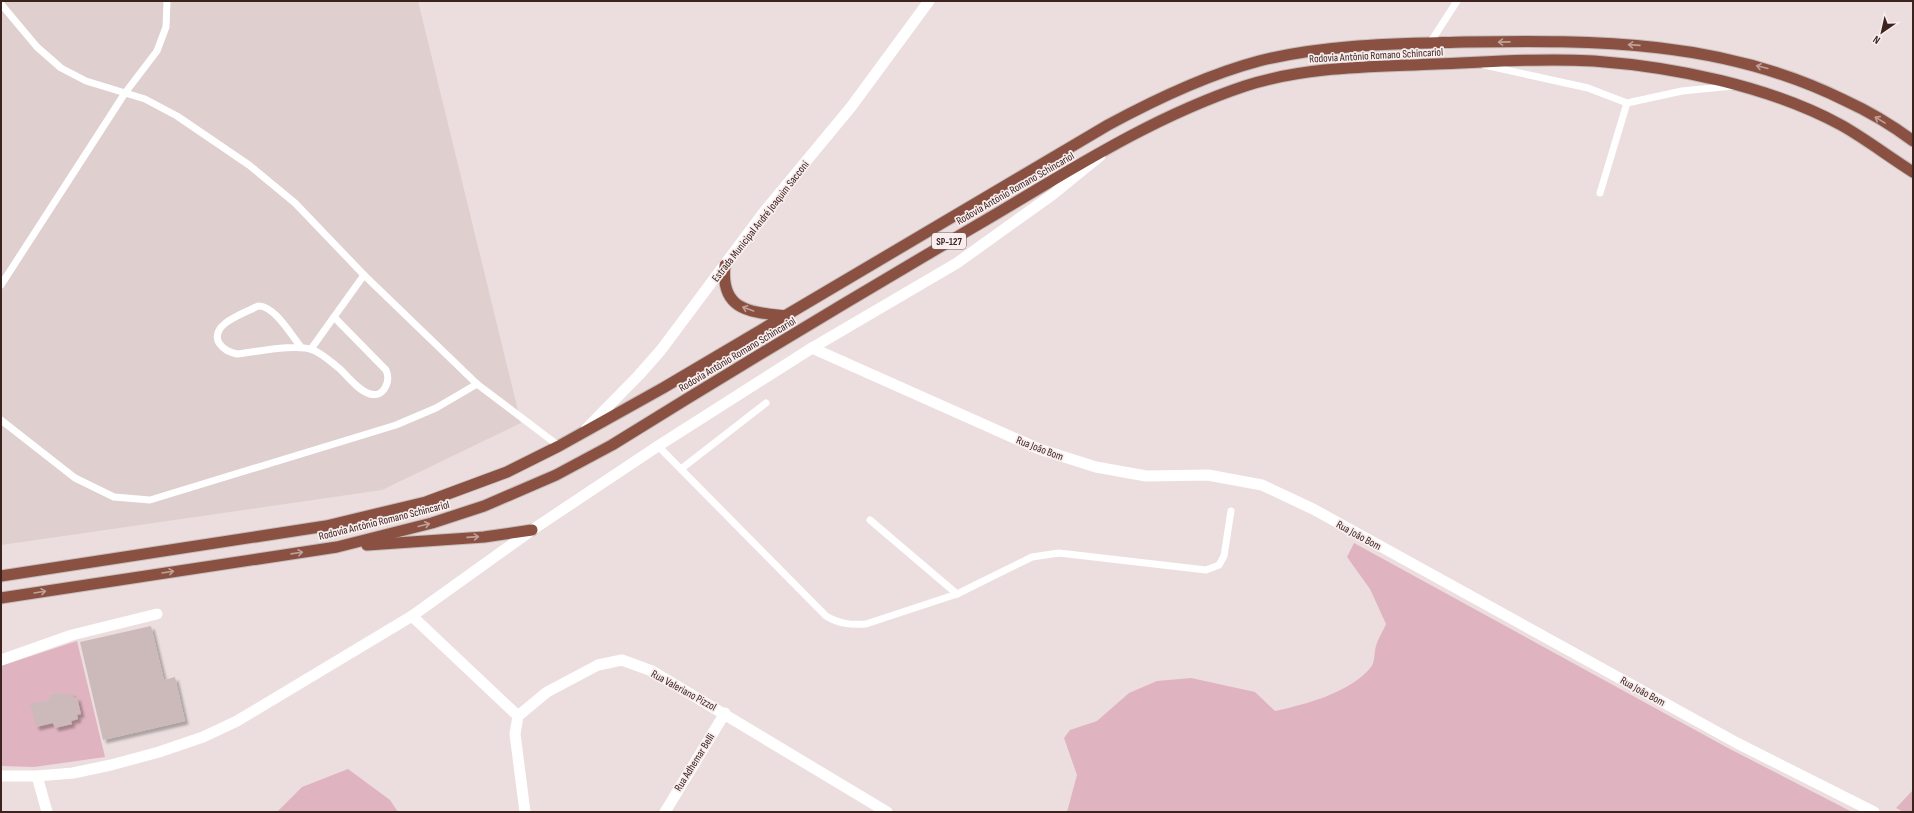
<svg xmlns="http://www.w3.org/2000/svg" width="1914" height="813" viewBox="0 0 1914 813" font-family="'Sofia Sans Condensed',sans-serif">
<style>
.built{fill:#dfcfcf}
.green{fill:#e0b3c0}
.building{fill:#ccbaba;filter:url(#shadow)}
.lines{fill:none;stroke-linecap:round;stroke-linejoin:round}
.trunk-casing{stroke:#c5bdbb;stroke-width:13}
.service{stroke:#fff;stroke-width:7}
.minor{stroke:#fff;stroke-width:11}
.tertiary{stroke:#fff;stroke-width:11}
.trunk{stroke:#8a5142;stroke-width:11}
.oneway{stroke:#c1a098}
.labels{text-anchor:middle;stroke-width:3.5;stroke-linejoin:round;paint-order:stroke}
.shield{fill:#f8eeef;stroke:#75605c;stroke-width:1}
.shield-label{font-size:10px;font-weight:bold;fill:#3d231d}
.street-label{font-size:11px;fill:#3d231d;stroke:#f8eeef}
</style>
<defs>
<filter id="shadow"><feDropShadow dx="3.5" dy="3.5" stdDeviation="1" flood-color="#0004"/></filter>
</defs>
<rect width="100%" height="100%" fill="#ecdede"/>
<path class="built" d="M1,1h417l103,422 -139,67 -381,55z"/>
<g class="green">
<path d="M1354,543l374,205 124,64h-785l10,-37 -13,-37 6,-8 27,-9 32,-28 28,-12 34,-3 64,14 20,19c29,-6 77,-19 96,-44 4,-5 3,-14 5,-21 2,-7 7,-15 10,-22l-16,-35 -23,-32z"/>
<path d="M77,641l28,116 -71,10 -33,-1v-100z"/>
<path d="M348,769l42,31 8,12h-121l25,-25z"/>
<path d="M1913,790v22h-9l-8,-4z"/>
</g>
<g class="building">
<path d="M151,626l13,54 11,-3 10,44 -82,19 -23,-98z"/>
<path d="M63,692l1,3 8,-2 2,5 3,-1 4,17 -4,1 1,4 -7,2 1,3 -17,4 -2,-5 -17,4 -6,-23 20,-4 -1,-5z"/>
</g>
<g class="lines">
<g class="trunk-casing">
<g id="trunk">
<path d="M725,265c-5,46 25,47 61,51"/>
<path d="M367,545l117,-8 48,-7"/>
<path d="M1,576l325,-50 100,-24 81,-30 52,-26 104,-58 445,-263c48,-26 98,-50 151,-64 67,-17 137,-17 206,-19 131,-2 258,-2 379,58 24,11 48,25 69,41"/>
<path d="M1,598l336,-51 95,-24 52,-17 72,-31 56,-30c121,-75 244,-149 367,-221 87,-51 170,-106 266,-138 62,-20 127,-19 191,-22 53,-2 105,-6 158,-3 81,6 175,25 247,64 25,14 48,32 72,47"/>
</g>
</g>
<g class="service">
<path d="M1,4l36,43 24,21 25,13 59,18 32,17 72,49 46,38 69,72 113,109 82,62"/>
<path d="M1430,43l27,-42"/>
<path d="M1484,65l104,23 39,15 55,-12 51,-5"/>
<path d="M1600,193l27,-90"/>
<path d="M1,285l124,-192 32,-42 9,-24 1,-26"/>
<path d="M301,347c-10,-12 -27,-42 -43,-41 -13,7 -49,18 -39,37 5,7 10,9 18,11 19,-2 60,-11 76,-4 10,4 18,12 27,19 8,8 19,22 30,25 14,4 21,-13 16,-24l-52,-53"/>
<path d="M311,349l53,-74"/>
<path d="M1,420l74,58 39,19 36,3 246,-75 40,-17 41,-24"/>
<path d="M658,446l168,170c13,8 25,9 40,8l91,-30 75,-37 27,-4 147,17 13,-5 5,-9 7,-45"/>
<path d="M681,469l85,-66"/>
<path d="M870,520l87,74"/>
</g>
<g class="minor">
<path d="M812,348l227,101 57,18 50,9 62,-1 54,10 51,24 424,234 137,69"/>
<path d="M586,429l53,-54 22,-25 103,-138 87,-105 78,-106"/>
<path d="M412,616l106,100"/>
<path d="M1,660l71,-25 85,-21"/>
<path d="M37,776l10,36"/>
<path d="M525,812l-10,-78 3,-18 29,-24 51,-27 24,-5 30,11 235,141"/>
<path d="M665,812l60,-99"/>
</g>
<path class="tertiary" d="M1,776h36l36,-3 38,-8 48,-13 44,-15 34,-16 175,-105 120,-86 126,-84 154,-98 145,-85 95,-68 48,-39"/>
<use href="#trunk" class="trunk"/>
</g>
<defs><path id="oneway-shaft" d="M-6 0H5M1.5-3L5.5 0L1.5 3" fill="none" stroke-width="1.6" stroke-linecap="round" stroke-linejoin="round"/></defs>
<g class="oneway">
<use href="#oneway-shaft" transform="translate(1504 42) rotate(179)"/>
<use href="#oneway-shaft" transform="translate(1634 45) rotate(-176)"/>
<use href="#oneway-shaft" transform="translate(1762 67) rotate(-166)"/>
<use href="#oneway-shaft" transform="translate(1880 120) rotate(-149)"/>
<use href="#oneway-shaft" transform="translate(748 309) rotate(-160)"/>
<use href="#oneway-shaft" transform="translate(424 525) rotate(-14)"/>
<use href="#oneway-shaft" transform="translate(473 537) rotate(-4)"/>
<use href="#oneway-shaft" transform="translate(297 553) rotate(-8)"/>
<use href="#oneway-shaft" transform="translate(168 572) rotate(-9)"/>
<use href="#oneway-shaft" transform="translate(40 592) rotate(-9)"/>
</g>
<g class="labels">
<rect class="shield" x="932" y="233" width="34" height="16" rx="3"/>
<g class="shield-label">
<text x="949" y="245">SP-127</text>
</g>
<g class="street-label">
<text transform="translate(1376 55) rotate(-3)" y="4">Rodovia Antônio Romano Schincariol</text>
<text transform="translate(1015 188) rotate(-30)" y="4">Rodovia Antônio Romano Schincariol</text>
<text transform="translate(760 221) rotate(-52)" y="4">Estrada Municipal André Joaquim Sacconi</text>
<text transform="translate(737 354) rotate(-31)" y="4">Rodovia Antônio Romano Schincariol</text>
<text transform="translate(1040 448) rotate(21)" y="4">Rua João Bom</text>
<text transform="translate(384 520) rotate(-14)" y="4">Rodovia Antônio Romano Schincariol</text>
<text transform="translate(1359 535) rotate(29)" y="4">Rua João Bom</text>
<text transform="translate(684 690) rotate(29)" y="4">Rua Valeriano Pizzol</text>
<text transform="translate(1643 691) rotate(29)" y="4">Rua João Bom</text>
<text transform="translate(694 762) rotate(-58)" y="4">Rua Adhemar Belli</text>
</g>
</g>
<rect width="1914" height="813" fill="none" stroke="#3d231d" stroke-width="4"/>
<g transform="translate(1882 32) rotate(214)" stroke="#f8eeef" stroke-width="3" paint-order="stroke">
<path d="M0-3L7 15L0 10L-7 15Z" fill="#3d231d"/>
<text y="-6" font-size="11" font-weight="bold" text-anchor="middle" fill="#3d231d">N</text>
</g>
</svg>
